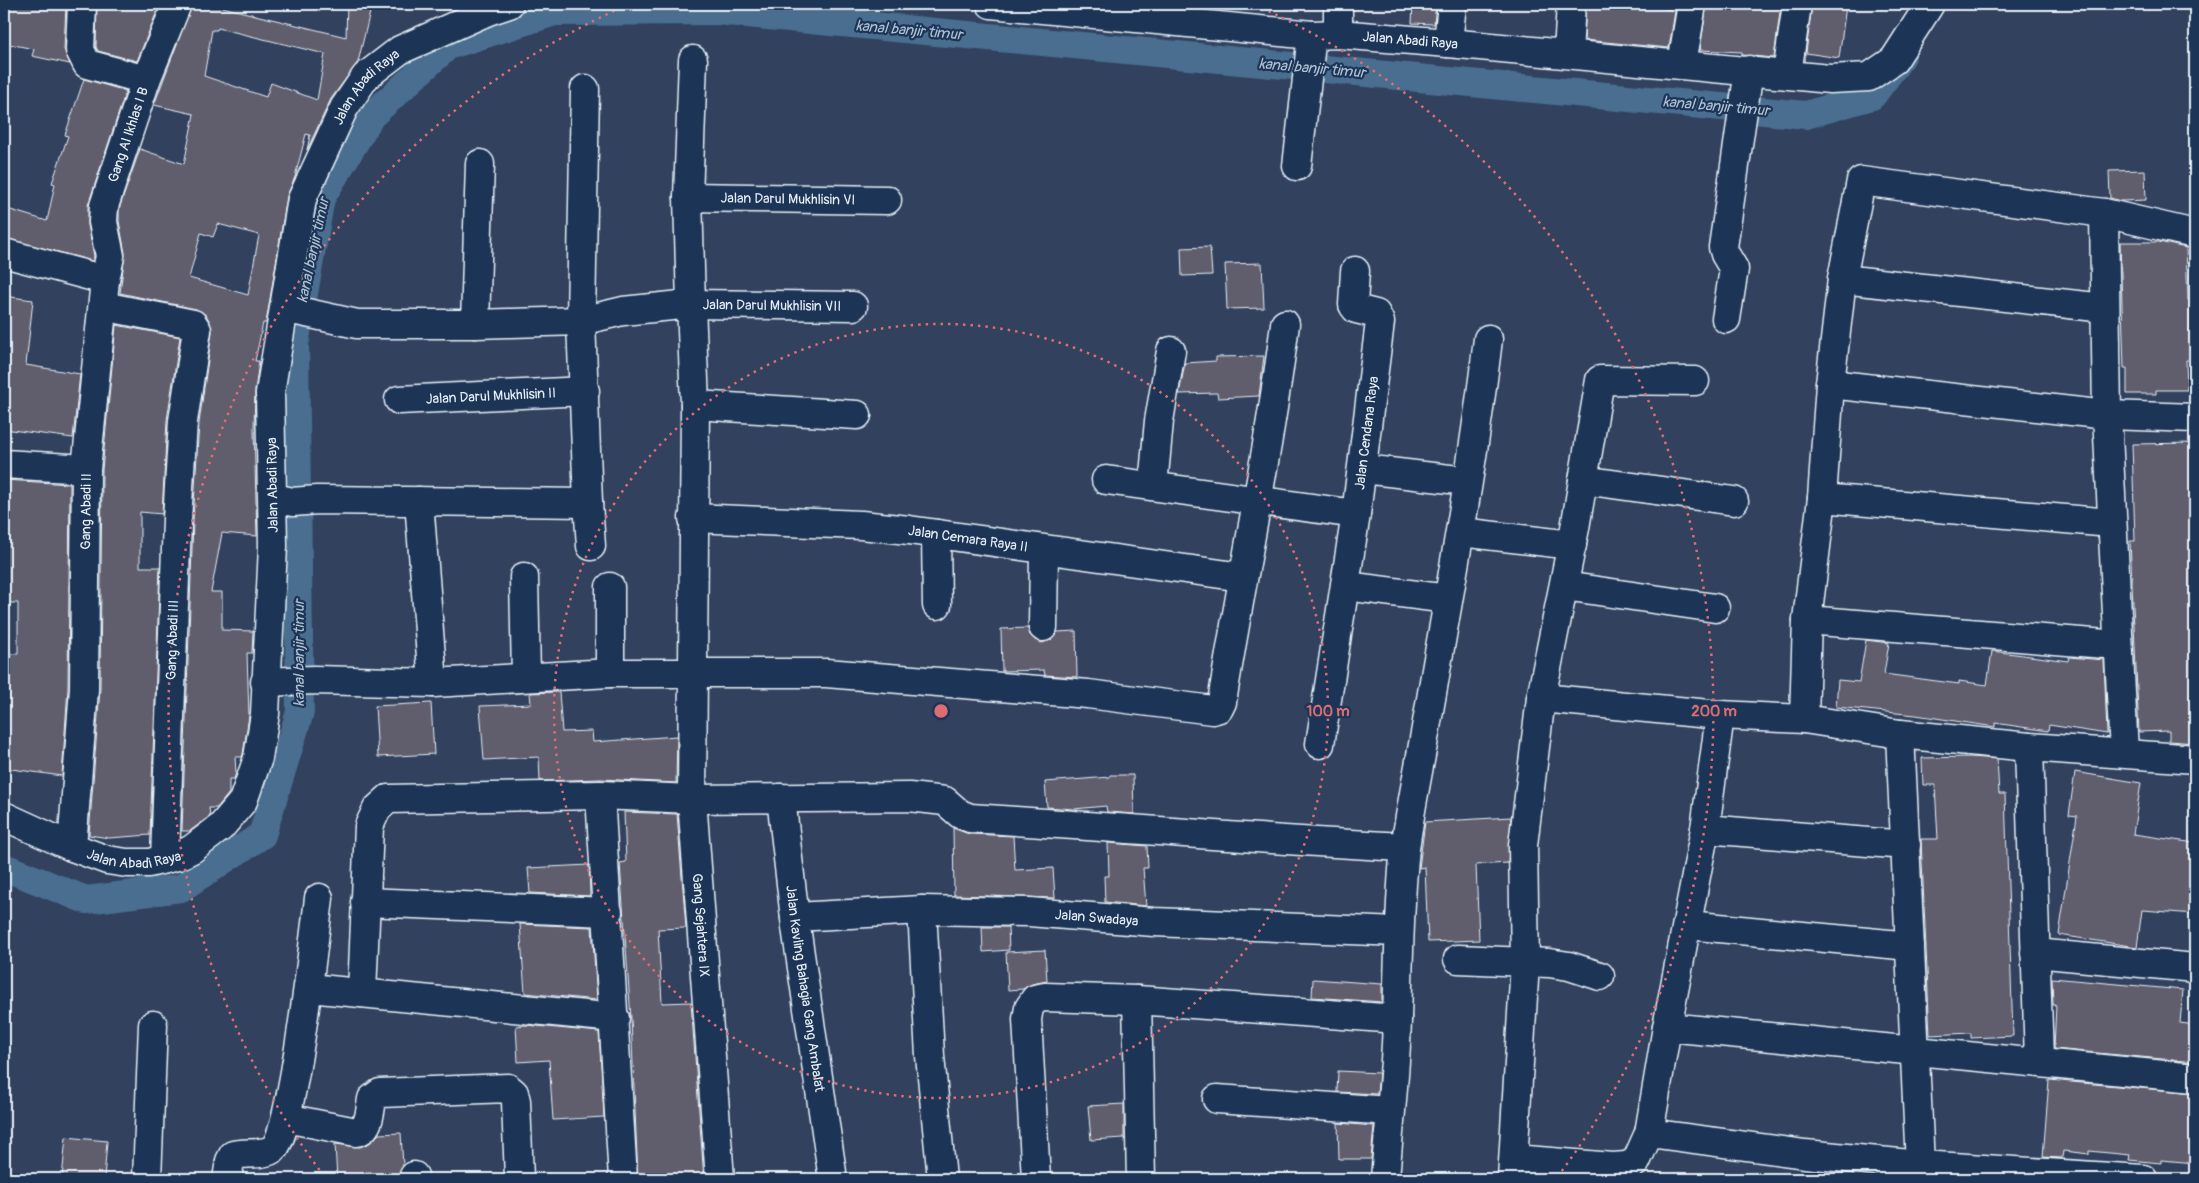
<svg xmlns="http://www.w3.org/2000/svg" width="2199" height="1183" viewBox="0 0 2199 1183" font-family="Pangolin,sans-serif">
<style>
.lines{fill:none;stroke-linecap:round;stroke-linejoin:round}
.canal{stroke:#486e90;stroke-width:28}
.building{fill:#615d6d;stroke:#e8f1f8;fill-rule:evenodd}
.minor-casing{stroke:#e8f1f8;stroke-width:31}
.minor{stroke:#1d3557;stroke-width:28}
.ring{fill:none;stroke:#dc6e71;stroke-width:2.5;stroke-dasharray:2.5 5}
.labels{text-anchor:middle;stroke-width:4.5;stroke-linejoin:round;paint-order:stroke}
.street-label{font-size:14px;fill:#e8f1f8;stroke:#1d3557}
.water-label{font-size:15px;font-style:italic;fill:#b0c3d4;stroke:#1d3557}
.centre{fill:#dc6e71;stroke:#1d3557;stroke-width:2.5}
.ring-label{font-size:15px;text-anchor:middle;font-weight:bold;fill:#dc6e71;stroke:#1d3557;stroke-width:4.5;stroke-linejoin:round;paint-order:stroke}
</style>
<rect width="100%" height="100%" fill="#31415e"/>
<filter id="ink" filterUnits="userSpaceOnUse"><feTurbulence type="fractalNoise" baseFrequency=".02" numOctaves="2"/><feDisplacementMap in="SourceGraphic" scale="10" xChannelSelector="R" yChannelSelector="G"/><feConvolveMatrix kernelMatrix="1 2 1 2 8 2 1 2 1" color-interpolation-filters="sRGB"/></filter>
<g filter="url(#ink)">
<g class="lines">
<path class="canal" d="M4,867l82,33 95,-12 81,-53 38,-123 -5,-368 26,-146 50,-82 77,-70 107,-34 161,-1 1090,104 66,-19 30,-40"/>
</g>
<g class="building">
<path d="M4,4h62l-2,45 6,15 -38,-8 2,-7 -30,-6z"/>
<path d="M97,4h63l-23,57 -39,-10 -2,-4z"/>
<path d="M192,4h30v3l124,30 1,-33h25l-14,58 -27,37 -24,51 3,-15 -4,-1 -11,43 -8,19 -21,127h-3l-8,38h4l-4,30 -1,38 3,107 -35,-3 -11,59h11v38l31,1 -1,22h-5l2,63 -6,38 -1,3h-7l1,16 -2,6h-5v14l-12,15h-8l1,8 -20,15h-8l11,-310 6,-98 13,-91 -2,-10 -4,-7 -10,-6 -76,-16 5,-40 -6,-32v-12l21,-60 44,15 10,-50 -40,-9zM218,28l107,26 -8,46 -46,-17 -5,14 -62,-21 8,-46h5zM218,224l41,11 -11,60 -59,-17 12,-45 12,4z"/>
<path d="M1413,4h23l-2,20 -22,-1z"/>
<path d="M1586,4l45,3v-3h17l27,7 -6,37 -85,-8z"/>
<path d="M1707,4h74l-7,54 -32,-3v-3l-42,-2z"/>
<path d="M1812,4l34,2 -7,52 -33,-5z"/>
<path d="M84,79l42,12 -38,114v20l6,31 -1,5 -89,-23v-30l43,13 8,-37 -3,-1 16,-47 -3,-1z"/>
<path d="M2145,170l1,30 -24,1 -12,-3 -1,-27z"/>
<path d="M2120,242h39l27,6 2,52h2v60h-4l1,30h-31v4h-29v-26h-3z"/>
<path d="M1210,247l2,28 -30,1 -1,-28z"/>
<path d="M1262,263l2,45 -37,1 -2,-45z"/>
<path d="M4,296l29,4 -7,65 54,9 -7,64 -69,-9z"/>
<path d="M116,325l64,12 -13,83 -5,94 -22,-2v55h20l-10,268 -41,3 -20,-3 11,-146 2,-219z"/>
<path d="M1264,356l-5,40 -41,2 -1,-5 -38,1 6,-31 31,-2v-4z"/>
<path d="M2195,443v300l-26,-2v-10l-30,1 -9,-191h5l-3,-97z"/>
<path d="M4,480l66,4 -2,204 -6,88 -58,-8v-60l5,-27 1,-27h8v-51h-13z"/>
<path d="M1028,628l2,7 5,5 7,3 9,-3 6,-8 19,-1 1,46 -32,-2 -1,-5 -42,1 -1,-42z"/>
<path d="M1866,640l23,3 -5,31 75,10v-3l28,4 5,-34 76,10 1,-4 35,3 3,74 -58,-9 -1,6 -53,-8v4l-79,-12 -80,-8 2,-27 21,2z"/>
<path d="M559,692l3,40 30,-1 1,11 84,-6 -1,47 -75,-4 -61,2 -1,-24 -55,3 -4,-54 51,-2 -1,-11z"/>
<path d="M431,703l3,51 -56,3 -3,-51z"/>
<path d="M1970,757l27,2 2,35h6l8,242 -42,2v-5l-41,2 -9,-196h17l-3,-54h-12l-1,-27z"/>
<path d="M2075,772l66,11 -8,51 62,9v71l-53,-4 -5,37 -78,-12 18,-119 -8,-1z"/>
<path d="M1110,775h23l1,39 -27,-2 -1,-6 -32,3 -27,-2 -2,-25 65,-5z"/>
<path d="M624,812l53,2 9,114 -28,1 4,74 29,-1 13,177h-66l-7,-160 -11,-156 6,-1z"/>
<path d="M1511,817l-3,46 -32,2 3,75 -51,2 -3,-75 -6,1 6,-46z"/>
<path d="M953,828l16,6 44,2 2,34 38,-2 2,30 -101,-3z"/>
<path d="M1108,843l39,3 1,22h-5l3,38 -41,-4 -1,-26h5z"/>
<path d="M589,865l1,31 -60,-3 -2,-25z"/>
<path d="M520,924l72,3 5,73 -72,-7z"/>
<path d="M982,927h26l1,23 -26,2z"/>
<path d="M1045,950l2,31 -15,3 -9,5 -15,1 -2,-38z"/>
<path d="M2052,978l131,12 -3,33 15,2v37l-141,-13 2,-44h-3z"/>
<path d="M1313,979l69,5v18l-70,-5z"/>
<path d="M516,1026l10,-1 73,7 5,85 -51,3 -4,-60 -31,2z"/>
<path d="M1338,1071l41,2 -2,21 -40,-2z"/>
<path d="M2049,1080l146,13v70l-34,-3v3l-32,-3 1,-5 -41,-4v3l-26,-3 -1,7 -19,-1z"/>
<path d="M1124,1104v34l-33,2 -3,-34z"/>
<path d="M1338,1123l36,3 -3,33h-32z"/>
<path d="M401,1133l2,33 -5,13h-61l-2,-35 25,3 11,-5 8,-8z"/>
<path d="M66,1137l41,4 -3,38 -42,-1z"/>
</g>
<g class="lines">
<g class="minor-casing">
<g id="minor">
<path id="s1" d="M991,4l321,31 26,-1 110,9 382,36 39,-2 25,-17 36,-56"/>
<path d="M1338,4v30"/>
<path d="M1448,43l4,-39"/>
<path d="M1568,53l3,-49"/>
<path id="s2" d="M693,60l-5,137 3,107 162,2"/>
<path d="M1682,64l10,-60"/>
<path d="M1787,74l10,-70"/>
<path d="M146,80l31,-76"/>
<path d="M1297,166l15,-131"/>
<path id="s3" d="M688,197l199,3"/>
<path d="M2104,213l3,202 17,338"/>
<path d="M4,253l101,27"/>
<path d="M1842,279l263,29"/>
<path d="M103,306l90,18 4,6 -14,91 -6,99 -12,339"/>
<path id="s4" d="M284,308l73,16h118l106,-3 42,-10 68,-7 4,101 -3,394 28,380"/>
<path d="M1726,319l8,-50 -9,-15 -2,-7 26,-177"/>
<path d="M475,324l5,-160"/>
<path d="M1830,384l277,31 88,3"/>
<path id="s5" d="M399,400l186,-9"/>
<path d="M695,405l162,10"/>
<path d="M4,464l82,5"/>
<path d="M1363,469l104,12"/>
<path id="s6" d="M1106,480l250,34 24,-192 -4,-8 -20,-5 -3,-4 2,-34"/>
<path d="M1583,480l151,21"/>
<path d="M1153,486l6,-65 12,-70"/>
<path d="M273,498l20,4 24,-2 271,3 -7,-182 4,-232"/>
<path d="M1822,498l289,25"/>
<path d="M419,501l14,182"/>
<path d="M588,503l3,43"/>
<path id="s7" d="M693,518l168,7 48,5 333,47"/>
<path d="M1461,532l111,13"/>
<path d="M936,534l1,71"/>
<path d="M524,577l2,100"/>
<path d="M1346,586l102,13"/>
<path d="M1564,586l151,22"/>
<path d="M1807,620l311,25"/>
<path d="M1043,627l1,-77"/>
<path d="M610,673v-86"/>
<path d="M265,682l49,-2 119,3 177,-10h216l262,21 124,16 7,-2 3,-6c20,-126 47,-251 63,-378"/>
<path d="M1541,698l179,17 84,4 96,15 129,13 166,12"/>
<path d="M1720,715l-15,114 -38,198 -18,106 156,21 115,11 223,14"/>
<path d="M1804,719l3,-99 15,-122 8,-114 12,-105 19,-98 243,32 91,21"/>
<path d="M1900,734l20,431"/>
<path d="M1320,744l36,-230"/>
<path d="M2029,747l10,314"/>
<path d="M600,795l23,384"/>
<path id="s8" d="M781,798l15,129 37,252"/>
<path id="s9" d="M4,816l68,31 35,13 20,3h22l29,-7 14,-7 29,-22 22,-26 15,-43 7,-44 8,-168 -3,-153 32,-194 42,-91 22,-32 34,-26 88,-39 21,-7"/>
<path d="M1705,829l201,16"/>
<path id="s10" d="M72,847l12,-158 2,-220 19,-189 5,-24 -7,-34 1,-16 42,-126 -59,-16 -7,-14 2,-46"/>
<path d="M365,902l243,10"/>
<path d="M922,910l8,146 12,123"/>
<path id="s11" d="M795,917l127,-7 107,2 125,10 245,10"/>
<path d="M1687,925l223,21"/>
<path d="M2035,953l160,15"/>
<path d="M1458,959l91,4 20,3 31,10"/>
<path d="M309,988l306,30"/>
<path d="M362,993l7,-167 8,-17 11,-10 212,-4 92,4 217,-2 36,4 15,13 10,4c145,9 290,22 435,29"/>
<path d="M1137,1000l4,179"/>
<path d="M1667,1027l528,51"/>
<path d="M1217,1099l173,12"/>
<path d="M286,1118l70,14c14,-2 14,-22 16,-33l8,-6 128,-5 6,5 2,8 3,78"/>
<path d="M1514,1159l99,8 13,-1 10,-4 13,-29"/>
<path d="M414,1176v3"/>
<path d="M147,1179l6,-154"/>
<path d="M227,1179l3,-18 3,-6c12,-3 32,1 41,-7 18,-15 41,-216 45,-250"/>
<path d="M1036,1179l-9,-160 2,-11 6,-9 10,-2 92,3 260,19"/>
<path d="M1385,1179c4,-53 11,-107 12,-161 2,-57 2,-114 8,-170 6,-43 15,-85 22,-126 22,-128 46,-255 61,-383"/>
<path d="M1512,1179l13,-216 -2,-118 18,-147 34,-170 25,-148 95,1"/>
</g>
</g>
<use href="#minor" class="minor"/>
</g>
</g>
<g class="ring">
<circle cx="941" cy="711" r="387"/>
<path d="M324 1176A773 773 0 0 1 627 5M1255 5A773 773 0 0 1 1558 1176"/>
</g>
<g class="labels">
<g class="street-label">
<text dy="5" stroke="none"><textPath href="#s1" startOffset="421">Jalan Abadi Raya</textPath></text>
<text dy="5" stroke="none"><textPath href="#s9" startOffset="1009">Jalan Abadi Raya</textPath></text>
<text dy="5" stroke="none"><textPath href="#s10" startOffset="719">Gang Al Ikhlas I B</textPath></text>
<text dy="5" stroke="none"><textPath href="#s3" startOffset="100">Jalan Darul Mukhlisin VI</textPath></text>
<text dy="5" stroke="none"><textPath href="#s2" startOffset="325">Jalan Darul Mukhlisin VII</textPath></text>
<text dy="5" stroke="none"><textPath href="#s5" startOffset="92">Jalan Darul Mukhlisin II</textPath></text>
<text dy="5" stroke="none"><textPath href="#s6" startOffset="334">Jalan Cendana Raya</textPath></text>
<text transform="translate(272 485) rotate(-91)" y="5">Jalan Abadi Raya</text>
<text dy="5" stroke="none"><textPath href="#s10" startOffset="336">Gang Abadi II</textPath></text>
<text dy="5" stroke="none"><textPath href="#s7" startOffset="276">Jalan Cemara Raya II</textPath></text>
<text transform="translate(172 640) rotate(-88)" y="5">Gang Abadi III</text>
<text dy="5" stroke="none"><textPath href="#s9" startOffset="139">Jalan Abadi Raya</textPath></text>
<text dy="5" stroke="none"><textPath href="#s11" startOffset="302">Jalan Swadaya</textPath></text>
<text dy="5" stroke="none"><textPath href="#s4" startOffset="1032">Gang Sejahtera IX</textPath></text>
<text dy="5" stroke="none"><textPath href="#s8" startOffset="192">Jalan Kavling Bahagia Gang Ambalat</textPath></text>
</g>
<g class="water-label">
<text transform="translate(909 30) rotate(5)" y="5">kanal banjir timur</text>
<text transform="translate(1312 68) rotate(5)" y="5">kanal banjir timur</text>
<text transform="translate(1716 106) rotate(5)" y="5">kanal banjir timur</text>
<text transform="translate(313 250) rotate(-78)" y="5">kanal banjir timur</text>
<text transform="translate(299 653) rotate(-90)" y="5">kanal banjir timur</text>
</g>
</g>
<circle cx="941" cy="711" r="8" class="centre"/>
<g class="ring-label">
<text x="1328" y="716">100 m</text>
<text x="1714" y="716">200 m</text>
</g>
<rect width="2199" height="1183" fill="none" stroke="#1d3557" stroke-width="20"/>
<rect x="10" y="10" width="2179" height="1163" fill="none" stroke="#e8f1f8" stroke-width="2" filter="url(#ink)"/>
</svg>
